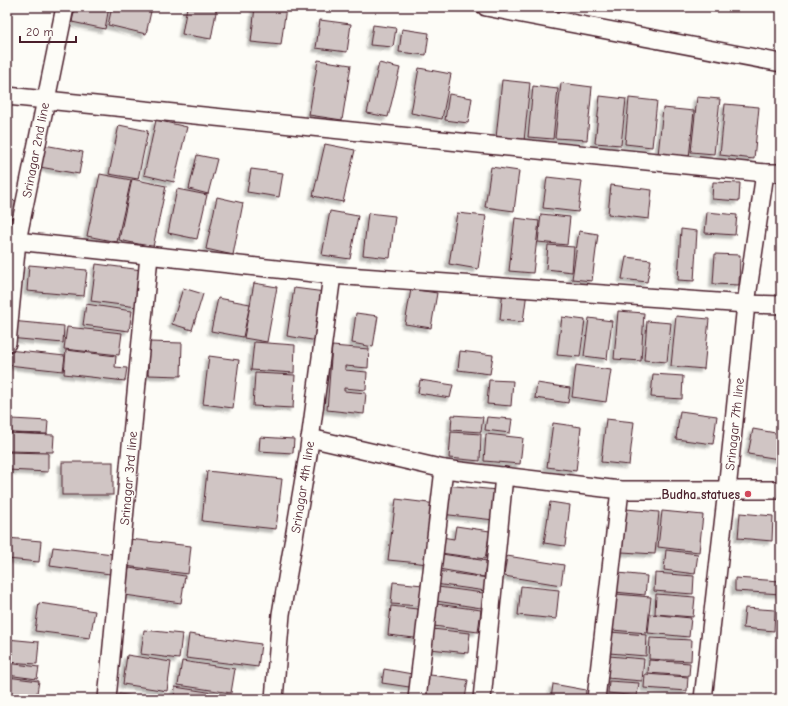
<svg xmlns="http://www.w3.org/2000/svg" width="788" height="706" viewBox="0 0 788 706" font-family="'Comic Neue',sans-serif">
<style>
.building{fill:#d0c5c4;stroke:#4a1f2b;filter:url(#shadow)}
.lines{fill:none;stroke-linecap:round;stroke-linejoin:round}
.street-casing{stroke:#4a1f2b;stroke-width:20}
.street{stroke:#fdfcf7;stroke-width:17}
.poi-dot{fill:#d1495b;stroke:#fdfcf7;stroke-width:1.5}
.labels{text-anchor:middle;stroke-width:3;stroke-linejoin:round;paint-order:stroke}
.street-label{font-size:13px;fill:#4a1f2b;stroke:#fdfcf7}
.poi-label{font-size:13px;font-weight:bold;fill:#4a1f2b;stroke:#fdfcf7;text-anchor:end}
</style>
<defs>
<filter id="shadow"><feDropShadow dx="-3.5" dy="3.5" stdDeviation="1" flood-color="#0004"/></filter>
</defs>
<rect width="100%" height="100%" fill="#fdfcf7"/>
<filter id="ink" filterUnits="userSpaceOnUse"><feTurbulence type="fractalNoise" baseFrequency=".025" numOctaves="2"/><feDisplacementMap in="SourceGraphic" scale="8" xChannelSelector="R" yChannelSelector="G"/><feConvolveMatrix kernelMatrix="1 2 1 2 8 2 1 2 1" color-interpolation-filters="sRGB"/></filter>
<g filter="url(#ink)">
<g class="building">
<path d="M75,7h34l-4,22 -33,-7z"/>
<path d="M112,7h40l-6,27 -38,-9z"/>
<path d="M187,7h30l-6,32 -29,-5z"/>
<path d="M255,7h31l-5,38 -30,-3z"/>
<path d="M320,20l31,4 -4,28 -31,-4z"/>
<path d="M373,25l23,3 -3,19 -23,-2z"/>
<path d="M402,29l27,4 -3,22 -27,-3z"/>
<path d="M318,60l33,5 -9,55 -33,-5z"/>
<path d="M379,63l21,5 -12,49 -21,-4z"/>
<path d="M419,68l32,6 -9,45 -31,-6z"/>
<path d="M502,80l28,3 -6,58 -28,-3z"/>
<path d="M561,83l31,4 -5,53 -32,-2z"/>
<path d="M533,86l25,3 -5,50 -25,-2z"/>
<path d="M449,94l23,4 -4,25 -23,-3z"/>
<path d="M600,96l26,3 -5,46 -26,-2z"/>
<path d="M697,97l23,2 -6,55 -23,-2z"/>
<path d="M629,98l28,3 -5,46 -27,-3z"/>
<path d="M725,104l34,3 -5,52 -34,-4z"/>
<path d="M663,108l31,3 -5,47 -31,-3z"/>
<path d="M156,120l31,7 -13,55 -30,-7z"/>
<path d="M119,125l29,6 -10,48 -29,-5z"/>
<path d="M325,144l30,6 -12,52 -30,-6z"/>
<path d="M44,145l39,7 -4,22 -39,-7z"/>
<path d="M197,155l20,4 -9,35 -19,-5z"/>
<path d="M491,167l28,4 -5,40 -29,-4z"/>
<path d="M251,169l32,4 -4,24 -32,-5z"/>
<path d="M100,174l31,6 -14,62 -30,-6z"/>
<path d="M547,177l35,4 -4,31 -35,-4z"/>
<path d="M132,179l34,7 -13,61 -34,-7z"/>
<path d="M713,182l27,1 -1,18 -27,-2z"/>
<path d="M611,185l41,5 -3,29 -41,-5z"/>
<path d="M177,189l30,6 -10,44 -29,-6z"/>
<path d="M217,197l26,6 -10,52 -27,-6z"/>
<path d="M7,200l12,1 -2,17 -10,-1z"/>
<path d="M330,211l28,5 -8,43 -28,-4z"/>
<path d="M707,212l30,3 -2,20 -30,-2z"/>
<path d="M368,213l27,3 -5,42 -27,-3z"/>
<path d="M457,213l29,3 -8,53 -29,-5z"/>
<path d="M541,214l29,3 -3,28 -29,-3z"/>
<path d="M7,218h5l-2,16h-3z"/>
<path d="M515,218l24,3 -6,52 -24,-2z"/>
<path d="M681,229l16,2 -3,50 -16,-1z"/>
<path d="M579,231l19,3 -6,47 -20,-2z"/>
<path d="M548,245l26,2 -2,25 -26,-3z"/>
<path d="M715,254l25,1 -1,30 -26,-1z"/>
<path d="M626,257l25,3 -4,22 -25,-3z"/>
<path d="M96,264l46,6 -5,37 -46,-6z"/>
<path d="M29,265l58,5 -3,26 -57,-5z"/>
<path d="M254,283l23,4 -10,55 -23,-4z"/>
<path d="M183,288l20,6 -11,36 -20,-6z"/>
<path d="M294,288l31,4 -7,49 -31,-5z"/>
<path d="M411,289l26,4 -6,35 -26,-4z"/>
<path d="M503,289l24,3 -4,30 -23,-2z"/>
<path d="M218,298l32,6 -7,33 -32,-6z"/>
<path d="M86,304l46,7 -3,20 -46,-6z"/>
<path d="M618,311l26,2 -3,48 -27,-2z"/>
<path d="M356,313l22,3 -5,31 -21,-4z"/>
<path d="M676,316l33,3 -5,50 -33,-3z"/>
<path d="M562,317l23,3 -5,37 -23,-2z"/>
<path d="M589,318l23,3 -5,38 -23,-3z"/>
<path d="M11,321l53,5 -1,17 -54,-5z"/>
<path d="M647,321l24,2 -4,39 -23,-2z"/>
<path d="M67,327l55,6 -3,22 -55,-6z"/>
<path d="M149,342l33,1 -1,33 -33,-1z"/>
<path d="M254,342l41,3 -1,28 -43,-3z"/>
<path d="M332,346l37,3 -1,19 -23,-2v4l22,2 -1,18 -22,-2v3l22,2 -2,21 -37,-4z"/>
<path d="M8,350l57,6 -2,15 -55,-6z"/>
<path d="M66,350l50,6 -1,11 12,1 -2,13 -61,-7z"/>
<path d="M460,351l33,4 -3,19 -32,-4z"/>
<path d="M209,356l30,4 -6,48 -30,-4z"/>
<path d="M576,365l35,5 -5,32 -34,-5z"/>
<path d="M255,373l40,2 -2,33 -40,-2z"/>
<path d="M653,374l30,2 -1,23 -31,-2z"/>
<path d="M420,380l33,5 -3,13 -32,-5z"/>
<path d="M489,380l24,1 -2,25 -24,-2z"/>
<path d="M537,383l33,5 -2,15 -33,-5z"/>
<path d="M680,411l37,5 -4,28 -37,-5z"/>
<path d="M452,415l31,2 -2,15 -30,-2z"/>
<path d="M487,417l25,2 -2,14 -25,-3z"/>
<path d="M12,419l36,2 -1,13 -36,-1z"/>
<path d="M606,419l28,3 -5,43 -28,-3z"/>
<path d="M553,423l28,4 -5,44 -29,-4z"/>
<path d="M753,429l28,5v17l-2,8 -31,-5z"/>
<path d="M451,432l30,2 -1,27 -31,-3z"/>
<path d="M7,433l47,2 -1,17 -46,-1z"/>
<path d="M486,434l37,4 -3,26 -36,-3z"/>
<path d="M260,437l34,2 -1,14 -34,-2z"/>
<path d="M7,452l41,1v19l-41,-2z"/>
<rect x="62" y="462" width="51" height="33"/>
<path d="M207,471l75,8 -6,50 -74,-8z"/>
<path d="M445,485l52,5 -3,30 -53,-6z"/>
<path d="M396,499l41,5 -8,60 -41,-4z"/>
<path d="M550,502l20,3 -5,41 -21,-3z"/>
<path d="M626,509l33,3 -4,42 -33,-2z"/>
<path d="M662,511l41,4 -4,37 -41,-5z"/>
<path d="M740,513l33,3 -1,25 -34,-3z"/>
<path d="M456,526l34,5 -5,28 -45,-6 2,-16 12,2z"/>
<path d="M7,538l34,3 -2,21 -32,-3z"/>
<path d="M129,539l62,7 -3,28 -63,-8z"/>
<path d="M53,547l60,7 -3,20 -60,-8z"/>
<path d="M666,550l32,4 -3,20 -31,-4z"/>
<path d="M442,554l45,7 -3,16 -45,-8z"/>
<path d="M507,556l57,9 -3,20 -57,-9z"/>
<path d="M129,568l56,8 -4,27 -56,-8z"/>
<path d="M437,571l51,7 -2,13 -51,-7z"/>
<path d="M618,573l29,3 -2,19 -30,-3z"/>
<path d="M655,573l39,3 -1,18 -39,-3z"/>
<path d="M735,578l46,3v13l-46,-3z"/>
<path d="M393,582l30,3 -2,21 -30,-2z"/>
<path d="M521,586l38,4 -3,29 -38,-4z"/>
<path d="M438,587l45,6 -2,15 -45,-7z"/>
<path d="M616,594l35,3 -4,36 -35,-3z"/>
<path d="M656,594l39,3 -2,20 -38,-3z"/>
<path d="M39,603l56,8 -5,27 -55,-7z"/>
<path d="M437,604l44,6 -3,22 -44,-6z"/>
<path d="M391,606l35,4 -3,29 -35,-4z"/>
<path d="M745,608l30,2 -1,21 -31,-3z"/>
<path d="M650,614l41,4 -2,19 -41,-4z"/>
<path d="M781,622v33h-2z"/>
<path d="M432,629l38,4 -2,20 -38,-4z"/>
<path d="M144,630l38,4 -3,25 -38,-5z"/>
<path d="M610,632l37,3 -1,21 -37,-3z"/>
<path d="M189,634l72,10 -3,23 -72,-9z"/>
<path d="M650,638l42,2 -1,21 -42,-2z"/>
<path d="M7,639l32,3 -2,22 -30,-2z"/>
<path d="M127,655l44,7 -4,29 -44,-7z"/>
<path d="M609,656l35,3 -2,22 -35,-3z"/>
<path d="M649,660l41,3 -1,13 -41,-3z"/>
<path d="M182,661l53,8 -4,24 -53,-8z"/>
<path d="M7,663l32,4 -2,12 -30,-4z"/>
<path d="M384,669l34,6 -2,13 -34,-5z"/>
<path d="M423,674l45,6 -3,19h-46z"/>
<path d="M645,674l43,3 -1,14 -43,-3z"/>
<path d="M7,677l32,4 -3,18h-29z"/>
<path d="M609,681l30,2 -2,13 -29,-3z"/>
<path d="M553,684l33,6 -1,9h-34z"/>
<path d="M175,687l78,12h-79z"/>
<path d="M119,694l40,5h-41z"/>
<path d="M607,696l31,2v1h-31z"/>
</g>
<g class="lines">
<g class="street-casing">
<g id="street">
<path d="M486,7l295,56"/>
<path d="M7,96l758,77h16"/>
<path d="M7,240l325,35 414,29 35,1"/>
<path d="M7,343l10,-102 48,-234"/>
<path d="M310,438l134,31 176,21h161"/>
<path d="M107,699l42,-443"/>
<path d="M274,699l7,-85 27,-159 24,-180"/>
<path d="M417,699l27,-230"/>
<path d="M482,699l22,-223"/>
<path d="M596,699l24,-209"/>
<path d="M703,699l24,-209 19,-186 19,-131"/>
</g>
</g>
<use href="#street" class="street"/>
</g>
</g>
<circle class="poi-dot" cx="748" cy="494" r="4"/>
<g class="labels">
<g class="street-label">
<text transform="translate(35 150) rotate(-79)" y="5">Srinagar 2nd line</text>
<text transform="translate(734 424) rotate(-84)" y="5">Srinagar 7th line</text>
<text transform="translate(128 478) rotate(-85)" y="5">Srinagar 3rd line</text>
<text transform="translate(302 487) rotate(-81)" y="5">Srinagar 4th line</text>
</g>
<g class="poi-label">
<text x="740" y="499">Budha statues</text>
</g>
</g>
<rect width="788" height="706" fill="none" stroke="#fdfcf7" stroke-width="24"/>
<rect x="12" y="12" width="764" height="682" fill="none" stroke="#4a1f2b" stroke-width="1.5" filter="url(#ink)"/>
<path d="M20 36v6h56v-6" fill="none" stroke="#4a1f2b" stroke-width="2"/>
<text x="26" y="36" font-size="12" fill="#4a1f2b" stroke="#fdfcf7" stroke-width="3" paint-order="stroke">20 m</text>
</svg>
